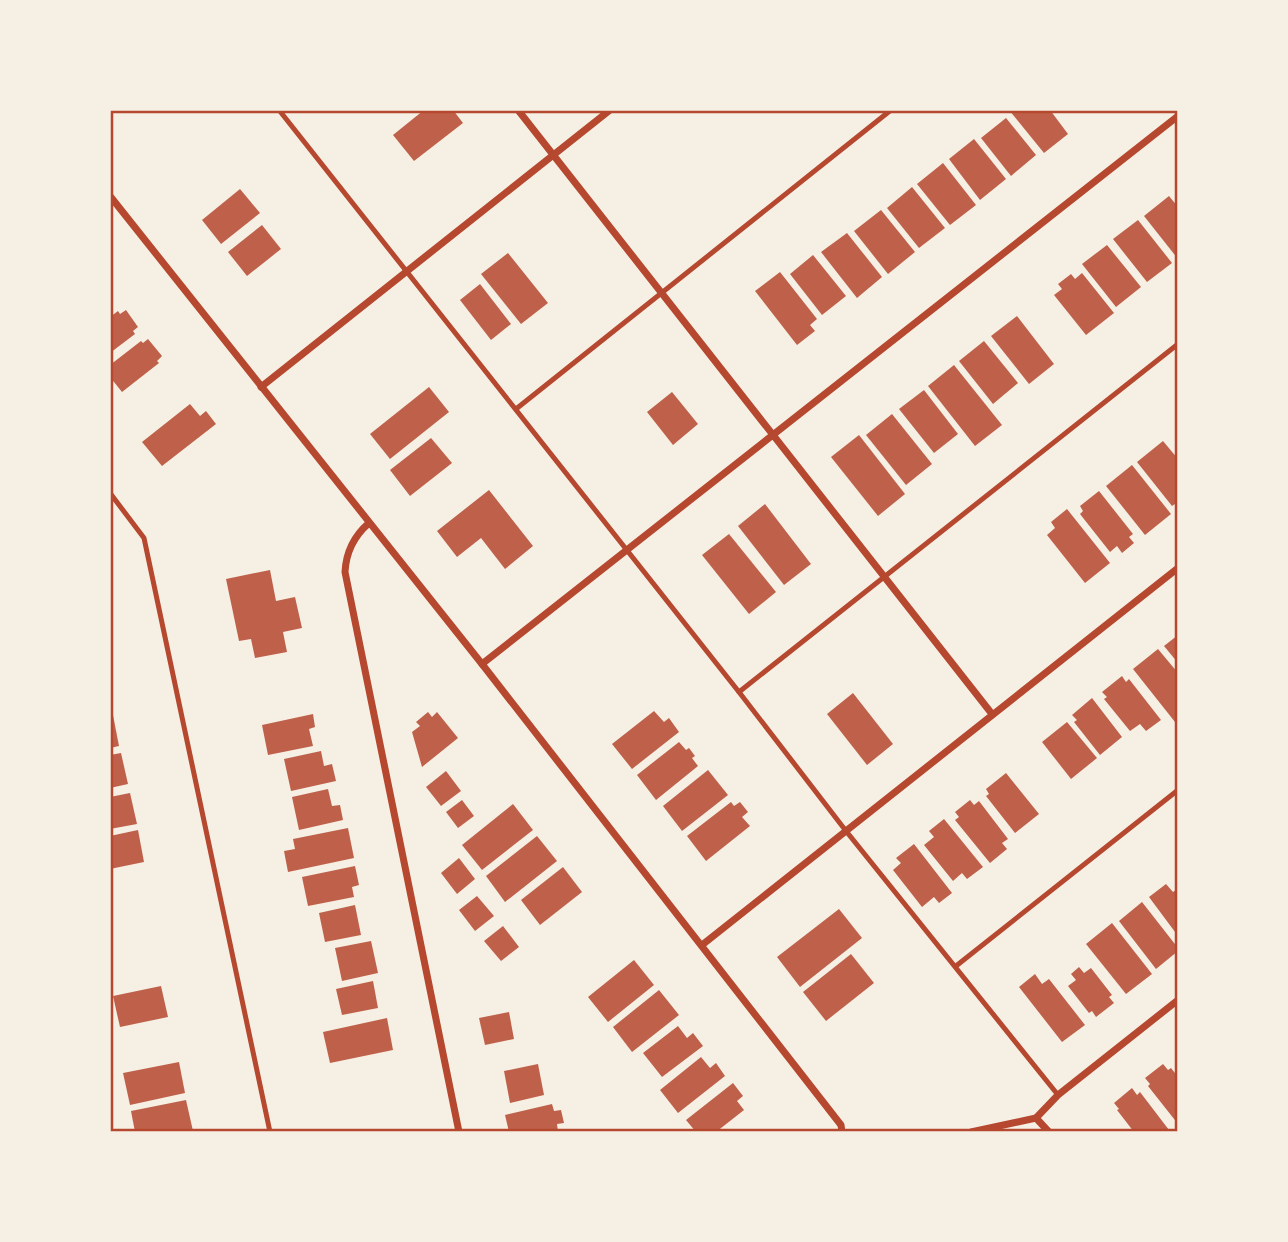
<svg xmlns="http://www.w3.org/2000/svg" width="1288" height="1242" viewBox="0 0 1288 1242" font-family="'Archivo Narrow',sans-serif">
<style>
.building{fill:#bf614a}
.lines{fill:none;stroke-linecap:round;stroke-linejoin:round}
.service{stroke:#b5482f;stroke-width:5}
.minor{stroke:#b5482f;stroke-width:7}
.neatline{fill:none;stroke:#b5482f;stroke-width:2.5}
</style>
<rect width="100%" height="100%" fill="#f6efe4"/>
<g class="building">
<path d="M424,110h29l10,13 -49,38 -21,-26z"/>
<path d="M1009,110h41l18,24 -24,19z"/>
<path d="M1006,118l30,37 -25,21 -30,-38z"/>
<path d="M974,139l32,40 -26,21 -31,-41z"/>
<path d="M943,163l33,42 -26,20 -33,-41z"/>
<path d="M912,187l33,41 -26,20 -32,-40z"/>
<path d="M240,189l20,24 -39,31 -19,-24z"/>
<path d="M1169,196l9,11v52l-34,-43z"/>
<path d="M881,210l34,42 -27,22 -34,-43z"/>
<path d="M1138,220l34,43 -25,19 -34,-43z"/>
<path d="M262,225l19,24 -34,27 -19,-24z"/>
<path d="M847,233l35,44 -25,21 -36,-46z"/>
<path d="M1107,245l34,42 -25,20 -34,-43z"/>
<path d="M508,253l40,50 -27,21 -40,-50z"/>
<path d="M813,255l33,41 -24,19 -32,-41z"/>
<path d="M780,272l37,47 -7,6 5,6 -18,14 -42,-54z"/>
<path d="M1082,273l32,40 -28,22 -32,-40 8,-6 -4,-5 13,-10 4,5z"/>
<path d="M480,284l31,40 -20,16 -31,-40z"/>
<path d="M126,310l12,17 -5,4 2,3 -25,19v-36l8,-6 2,3z"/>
<path d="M1017,316l37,48 -25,20 -38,-48z"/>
<path d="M148,339l14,17 -5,5 2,2 -37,29 -12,-15v-12l31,-24 2,2z"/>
<path d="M984,341l34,42 -25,21 -34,-43z"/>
<path d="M954,365l48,60 -27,21 -47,-60z"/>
<path d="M429,387l20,25 -59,47 -20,-25z"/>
<path d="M924,390l34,44 -24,19 -35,-44z"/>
<path d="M672,392l26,32 -25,21 -26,-33z"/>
<path d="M190,404l10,12 6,-5 10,13 -54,42 -20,-24z"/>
<path d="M892,414l40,50 -26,21 -40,-50z"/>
<path d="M859,435l46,59 -27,22 -47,-59z"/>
<path d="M431,438l21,25 -42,33 -20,-26z"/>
<path d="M1163,441l15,18v43l-6,4 -35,-44z"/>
<path d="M1132,465l39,49 -26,21 -39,-49z"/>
<path d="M489,490l44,56 -28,23 -24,-31 -24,19 -20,-26z"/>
<path d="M1099,491l34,43 -4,3 5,6 -12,10 -5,-7 -7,6 -30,-38 3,-3 -3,-5z"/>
<path d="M765,504l46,60 -27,21 -46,-59z"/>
<path d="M1067,509l43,54 -25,20 -38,-48 8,-7 -4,-6z"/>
<path d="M729,534l47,58 -27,22 -47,-59z"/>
<path d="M270,570l6,31 19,-4 7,31 -19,4 4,20 -32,6 -4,-19 -12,2 -13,-62z"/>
<path d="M1178,635v28l-14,-17z"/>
<path d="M1158,649l20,24v47l-3,2 -42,-53z"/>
<path d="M1122,676l4,6 3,-3 32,41 -15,11 -6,-7 -10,7 -26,-32 3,-2 -5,-5z"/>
<path d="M853,693l40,51 -26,21 -40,-51z"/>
<path d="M1092,698l30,39 -22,18 -26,-33 3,-2 -5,-5z"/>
<path d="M654,711l10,11 5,-4 10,14 -47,37 -20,-25z"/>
<path d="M428,712l4,5 5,-5 21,26 -36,29 -10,-35 8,-6 -4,-4z"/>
<path d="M313,714l2,13 -6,2 4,17 -45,9 -6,-30z"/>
<path d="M110,715h3l6,31 -9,2z"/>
<path d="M1067,722l30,36 -26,21 -29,-37z"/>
<path d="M679,742l7,8 3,-2 6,8 -3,2 6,8 -42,34 -19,-25z"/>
<path d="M321,751l3,15 8,-2 4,17 -45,10 -7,-32z"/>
<path d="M121,753l7,31 -18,4v-33z"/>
<path d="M708,770l20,25 -46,36 -19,-25z"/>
<path d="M446,771l15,20 -20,15 -15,-19z"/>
<path d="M1006,773l33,41 -24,19 -29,-37 3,-2 -3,-5z"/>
<path d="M328,789l4,17 8,-1 3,15 -44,10 -7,-33z"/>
<path d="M130,793l7,31 -27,5v-32z"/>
<path d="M462,800l12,16 -16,12 -12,-16z"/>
<path d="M970,800l4,5 5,-4 29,38 -6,4 5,6 -17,14 -35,-43 4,-3 -4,-5z"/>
<path d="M731,802l3,4 6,-4 8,10 -6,5 8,9 -44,35 -19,-25z"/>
<path d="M513,804l20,26 -51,40 -20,-25z"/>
<path d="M944,819l39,48 -16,12 -5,-6 -9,8 -29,-36 10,-8 -5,-6z"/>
<path d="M348,828l6,30 -66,14 -4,-21 11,-2 -2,-10z"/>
<path d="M138,830l6,32 -34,7v-33z"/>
<path d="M537,836l20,25 -52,41 -19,-26z"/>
<path d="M914,844l38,49 -13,10 -5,-6 -12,10 -29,-37 8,-7 -5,-5z"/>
<path d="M459,858l16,21 -18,15 -16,-21z"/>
<path d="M355,866l4,19 -7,2 2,10 -46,9 -6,-29z"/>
<path d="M563,867l19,25 -42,33 -19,-25z"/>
<path d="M1166,884l7,8 3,-2 2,2v44l-29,-39z"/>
<path d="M477,896l17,20 -19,15 -16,-21z"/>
<path d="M1142,902l36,46v3l-22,18 -37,-48z"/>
<path d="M355,905l6,30 -36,7 -6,-29z"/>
<path d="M839,909l23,29 -62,49 -23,-30z"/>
<path d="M1112,923l40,51 -26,20 -40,-50z"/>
<path d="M503,926l16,21 -18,14 -17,-20z"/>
<path d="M371,941l7,32 -36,8 -7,-33z"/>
<path d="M851,954l23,29 -48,38 -23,-29z"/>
<path d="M634,960l20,25 -46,37 -20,-25z"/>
<path d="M1079,967l5,6 7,-5 21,27 -3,2 5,6 -18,14 -4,-6 -3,2 -21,-27 8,-6 -5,-6z"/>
<path d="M1035,974l7,10 7,-5 36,46 -23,17 -43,-55z"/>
<path d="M373,981l5,27 -36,7 -6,-26z"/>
<path d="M161,986l7,31 -48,10 -7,-31z"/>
<path d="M659,990l20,25 -47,37 -19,-25z"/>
<path d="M509,1012l5,27 -29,6 -6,-27z"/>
<path d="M387,1018l6,32 -63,13 -7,-31z"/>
<path d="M678,1026l9,12 6,-5 10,13 -41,31 -19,-24z"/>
<path d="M701,1057l9,11 6,-5 9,13 -47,37 -18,-23z"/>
<path d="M179,1062l6,31 -55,12 -7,-32z"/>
<path d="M538,1064l6,31 -34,8 -6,-32z"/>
<path d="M1163,1064l5,6 3,-2 7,9v47l-30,-38 2,-2 -5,-6z"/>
<path d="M733,1083l10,13 -6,5 7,9 -28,22h-20l-10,-12z"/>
<path d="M1132,1088l5,7 3,-3 29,38 -35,2 -17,-22 2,-1 -5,-6z"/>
<path d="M186,1100l7,31 -58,1 -4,-21z"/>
<path d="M552,1104l2,7 7,-1 3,13 -7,1 1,8h-49l-4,-17z"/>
</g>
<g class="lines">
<g class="service">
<path d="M279,110l460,582 107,139 212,264"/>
<path d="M516,409l375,-299"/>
<path d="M110,493l34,45 126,594"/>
<path d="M739,692l439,-348"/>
<path d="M956,966l222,-176"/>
</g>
<g class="minor">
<path d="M518,110l474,604"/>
<path d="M110,196l372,468 359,461 1,7"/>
<path d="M261,387l349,-277"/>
<path d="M369,523c-15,13 -23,29 -24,49l114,560"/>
<path d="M482,664l696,-548"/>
<path d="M702,945l476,-377"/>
<path d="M1036,1118l13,14"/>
<path d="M971,1132l65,-14 22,-23 120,-95"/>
</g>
</g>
<rect width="1288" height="1242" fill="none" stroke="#f6efe4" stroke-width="224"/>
<rect x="112" y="112" width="1064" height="1018" class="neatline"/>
</svg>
